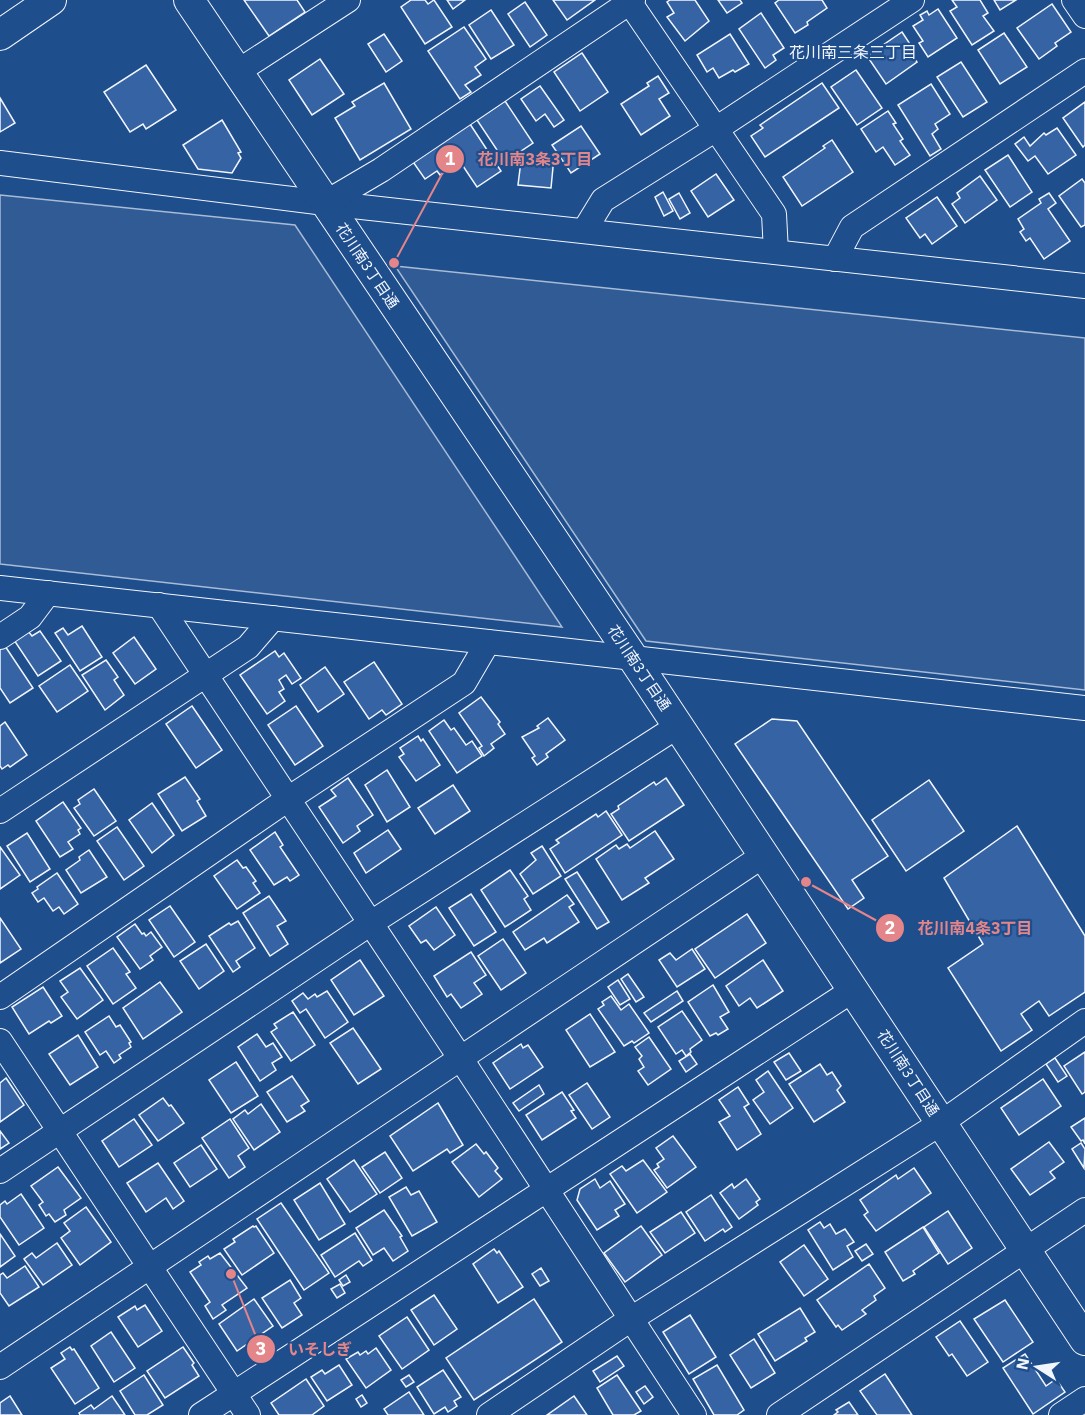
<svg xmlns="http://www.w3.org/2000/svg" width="1085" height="1415" viewBox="0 0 1085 1415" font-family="'IBM Plex Sans','Noto Sans JP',sans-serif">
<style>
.built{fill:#305b95;stroke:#a8bbd7;stroke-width:1.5}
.building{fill:#3563a3;stroke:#f2f6ff;stroke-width:1.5}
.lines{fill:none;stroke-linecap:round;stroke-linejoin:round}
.minor-casing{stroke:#f2f6ff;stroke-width:26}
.tertiary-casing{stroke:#f2f6ff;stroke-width:32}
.minor{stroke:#1f4e8c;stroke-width:24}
.tertiary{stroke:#1f4e8c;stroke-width:30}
.labels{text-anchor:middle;stroke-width:4.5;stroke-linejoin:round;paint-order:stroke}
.street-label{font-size:15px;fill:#f2f6ff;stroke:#1f4e8c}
.neighbourhood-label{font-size:16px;fill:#f2f6ff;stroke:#1f4e8c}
.leader{fill:none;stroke:#e38589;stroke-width:2}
.callout-dot{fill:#e38589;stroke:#1f4e8c;stroke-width:2}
.mark-label{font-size:18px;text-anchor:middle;font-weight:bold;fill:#fff}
.callout-label{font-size:16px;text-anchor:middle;font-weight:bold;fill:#e38589;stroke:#1f4e8c;stroke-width:4.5;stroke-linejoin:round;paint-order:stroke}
</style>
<rect width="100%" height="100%" fill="#1f4e8c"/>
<g class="built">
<path d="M0,195l295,30 267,402 -562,-63z"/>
<path d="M395,266l690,72v352l-439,-49z"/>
</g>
<g class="building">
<path d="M244,0h53l8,12 -36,24z"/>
<path d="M411,0h14l3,4 6,-4 18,27 -27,17 -24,-37z"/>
<path d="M447,0h18l-12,9z"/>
<path d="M553,0h42l-28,20z"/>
<path d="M670,0h25l14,21 -24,20 -18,-24 7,-4 -7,-11z"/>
<path d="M718,0h22l2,3 -15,10z"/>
<path d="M779,0h43l5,8 -20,14 1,3 -13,8 -20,-30z"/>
<path d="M952,0h28l8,13 -5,3 11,15 -22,14 -22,-34 7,-4z"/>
<path d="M994,0h22l-16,10z"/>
<path d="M525,2l22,33 -17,12 -22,-33z"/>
<path d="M1052,4l19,28 -16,11 2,3 -18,13 -22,-31z"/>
<path d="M938,9l19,29 -29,19 -9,-14 4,-2 -10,-15 10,-6 -3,-5 7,-4 2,4z"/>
<path d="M491,10l23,35 -23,14 -22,-34z"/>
<path d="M761,13l23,35 -11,7 3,5 -11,8 -26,-39z"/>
<path d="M464,27l22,32 -11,8 6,8 -16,10 6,7 -11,7 -32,-48z"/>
<path d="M902,32l8,12 -4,3 11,15 -31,22 -19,-28z"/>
<path d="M1004,33l23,34 -27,17 -22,-34z"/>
<path d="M384,34l18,27 -16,11 -18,-28z"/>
<path d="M730,34l19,30 -14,8 -2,-2 -14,8 -6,-10 -6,4 -10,-17z"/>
<path d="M582,53l26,39 -28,19 -26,-39z"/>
<path d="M320,59l24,35 -32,21 -23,-35z"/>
<path d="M961,62l26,40 -24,15 -26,-40z"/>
<path d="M146,65l30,45 -30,19 -3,-5 -13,8 -26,-40z"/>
<path d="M856,70l26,38 -25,17 -26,-38z"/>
<path d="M658,76l11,17 -10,6 11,17 -29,19 -20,-31 28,-18 -2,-3z"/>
<path d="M384,83l27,46 -51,31 -25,-42 20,-12 -3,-4z"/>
<path d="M822,83l17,25 -74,49 -14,-21 12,-8 -3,-3z"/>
<path d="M931,84l19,30 -15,10 3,5 -6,5 9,15 -11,7 -32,-51z"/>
<path d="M540,86l24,34 -10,7 -9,-13 -9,7 -15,-22z"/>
<path d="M0,98l15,25 -15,9z"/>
<path d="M505,101l28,42 -28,19 -28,-42z"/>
<path d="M1085,102v43l-2,2 -20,-29z"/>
<path d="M888,111l8,12 -3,1 10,15 -3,2 10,14 -15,10 -12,-18 -7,5 -15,-23z"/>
<path d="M222,120l19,32 -3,1 3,5 -9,15 -34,-4 -15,-24z"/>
<path d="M468,121l33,50 -24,16 -16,-24 -21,12 -3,-4 -12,8 -14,-20z"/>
<path d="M581,126l19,28 -29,19 -19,-28z"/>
<path d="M1057,128l19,27 -28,19 -13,-18 -7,5 -13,-17 9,-7 6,9 14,-13 2,2z"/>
<path d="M832,140l21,32 -51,34 -19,-29 42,-29 -2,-2z"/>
<path d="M533,155l21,2 -3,31 -33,-3 3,-24 11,2z"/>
<path d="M1008,155l24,37 -22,15 -25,-37z"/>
<path d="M716,174l18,26 -26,17 -17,-26z"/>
<path d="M980,176l17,24 -32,23 -13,-19 8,-6 -3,-5z"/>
<path d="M1082,179l3,4v42l-4,2 -22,-31z"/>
<path d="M663,192l10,19 -9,5 -9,-19z"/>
<path d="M679,193l11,20 -10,6 -11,-20z"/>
<path d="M1049,193l7,10 -8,6 22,32 -26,18 -14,-21 -4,3 -6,-9 4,-3 -6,-10 23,-16 -2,-4z"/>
<path d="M937,197l20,29 -25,18 -7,-10 -5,4 -14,-20z"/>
<path d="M82,626l20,31 -22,14 -25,-38 8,-5 5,7z"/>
<path d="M28,631l4,5 8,-5 21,30 -23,15 -24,-36z"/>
<path d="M134,637l22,32 -21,15 -22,-31z"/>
<path d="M5,646l28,42 -23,15 -10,-15v-39z"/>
<path d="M275,651l4,6 5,-4 17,25 -9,6 -6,-9 -7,5 5,9 -5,3 6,9 -18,13 -27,-39z"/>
<path d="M106,660l12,17 -4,3 10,15 -19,15 -23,-35z"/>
<path d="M374,662l28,42 -16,11 -4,-5 -13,9 -25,-37z"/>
<path d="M70,665l18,26 -31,21 -18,-26z"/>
<path d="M325,667l19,27 -26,18 -18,-27z"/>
<path d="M481,697l19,25 -2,2 7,10 -14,10 3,4 -10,8 -5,-8 3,-2 -23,-33z"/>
<path d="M192,706l30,44 -26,18 -30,-44z"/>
<path d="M296,706l27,40 -28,19 -27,-40z"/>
<path d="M548,718l17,22 -19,14 2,3 -11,8 -5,-7 3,-2 -13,-19 17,-9 -2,-2z"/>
<path d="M772,719l25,2 91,135 -36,24 12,18 -16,11 -113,-165z"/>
<path d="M444,720l7,10 3,-2 12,17 6,-4 10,15 -25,17 -28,-42z"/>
<path d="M5,722l22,33 -17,12 -2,-2 -6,4 -2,-3v-40z"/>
<path d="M418,736l3,5 2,-2 17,26 -24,16 -17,-24 5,-3 -4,-6z"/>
<path d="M387,770l23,37 -23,15 -22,-37z"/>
<path d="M185,777l15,22 -3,2 9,15 -24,15 -24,-37z"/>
<path d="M348,778l25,37 -16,11 3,5 -17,12 -24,-36 17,-11 -5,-6z"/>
<path d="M666,778l18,27 -55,36 -18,-27 8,-5 -1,-3 36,-24 2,3z"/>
<path d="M929,780l35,51 -58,40 -34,-51z"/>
<path d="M453,785l17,26 -35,23 -17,-26z"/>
<path d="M94,789l22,32 -22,15 -20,-28 6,-4 -2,-4z"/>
<path d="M63,802l18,26 -3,2 2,4 -12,8 5,7 -13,8 -24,-36z"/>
<path d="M152,803l22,32 -22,18 -23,-33z"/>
<path d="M606,811l16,24 -57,38 -15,-24 9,-6 -3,-3 40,-26 2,3z"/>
<path d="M1017,826l68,110v56l-36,24 -10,-15 -18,13 11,16 -31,21 -53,-83 35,-24 -39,-66z"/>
<path d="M117,827l27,39 -20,14 -27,-39z"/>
<path d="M388,830l13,19 -35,24 -12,-20z"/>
<path d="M655,831l19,28 -29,19 4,5 -27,17 -26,-41 20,-14 3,4 8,-5 3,4z"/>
<path d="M275,832l8,13 -3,2 19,28 -9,6 -3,-4 -13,8 -24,-35z"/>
<path d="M27,833l23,36 -20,13 -23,-36z"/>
<path d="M542,846l19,30 -28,18 -13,-20 16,-14 -5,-7z"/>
<path d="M0,847l20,28 -20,14z"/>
<path d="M89,850l18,27 -26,16 -15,-23 14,-10 -1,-3z"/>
<path d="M237,860l6,8 3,-1 10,14 -3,2 7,10 -23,16 -23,-33z"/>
<path d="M510,870l18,26 -4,3 7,11 -26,17 -24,-37z"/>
<path d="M577,872l32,50 -12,7 -32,-50z"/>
<path d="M57,873l21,31 -14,10 -5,-7 -6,4 -9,-13 -6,4 -6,-9 6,-4 -1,-2z"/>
<path d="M471,894l25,38 -22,14 -25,-38z"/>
<path d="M567,895l7,9 -5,3 10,15 -32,21 -3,-5 -19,12 -12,-18z"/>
<path d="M269,896l17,25 -9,5 11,18 -18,12 -27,-43z"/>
<path d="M170,906l25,36 -21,15 -25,-37z"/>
<path d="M436,907l19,28 -21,15 -8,-10 -5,3 -12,-17z"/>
<path d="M747,914l19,29 -51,35 -20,-29z"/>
<path d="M0,918l21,31 -21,14z"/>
<path d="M238,921l17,27 -19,13 4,6 -7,5 -24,-36 20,-13 2,2z"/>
<path d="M135,924l7,10 2,-1 2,3 5,-4 11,15 -12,9 3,4 -13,9 -23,-32z"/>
<path d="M503,939l23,34 -25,17 -23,-34z"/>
<path d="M206,944l18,27 -25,18 -19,-28z"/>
<path d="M113,948l17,24 -4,2 10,14 -23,16 -26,-38z"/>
<path d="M692,949l13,20 -28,18 -18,-27 11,-7 6,7z"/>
<path d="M471,952l15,23 -12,8 8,11 -21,14 -10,-14 -4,3 -13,-21z"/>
<path d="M360,960l24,36 -30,19 -23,-35z"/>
<path d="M763,960l20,31 -26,17 -7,-10 -11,8 -13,-20z"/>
<path d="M80,968l23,32 -26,19 -16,-22 7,-5 -8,-11z"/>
<path d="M628,974l16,23 -8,5 -15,-23z"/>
<path d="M618,980l12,19 -10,6 -12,-18z"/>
<path d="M160,982l22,30 -39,27 -20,-31z"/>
<path d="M713,985l16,27 -9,5 8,12 -10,6 -2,-2 -6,3 -22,-34z"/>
<path d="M43,987l19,29 -11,7 -2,-2 -20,13 -17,-27z"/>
<path d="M327,991l21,31 -23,16 -19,-29 -6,4 -8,-12 11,-8 5,6 7,-5 2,3z"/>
<path d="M677,991l6,10 -32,21 -7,-9z"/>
<path d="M611,996l10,14 8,-6 20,29 -15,10 -2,-2 -8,5 -26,-37 6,-4 -2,-3z"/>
<path d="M682,1011l20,29 -12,9 1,3 -5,4 -4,-6 -6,4 -18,-27z"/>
<path d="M293,1012l22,33 -24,16 -20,-29 6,-4 -3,-4z"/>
<path d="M590,1014l25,38 -25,15 -24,-37z"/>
<path d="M109,1016l7,11 4,-2 11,17 -2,1 2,4 -12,8 2,3 -7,5 -8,-12 -6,4 -15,-23z"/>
<path d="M353,1028l28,41 -23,15 -28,-41z"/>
<path d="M257,1034l9,13 7,-4 9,14 -10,6 4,7 -16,11 -22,-34z"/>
<path d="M78,1035l20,32 -28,18 -21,-31z"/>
<path d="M649,1037l22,32 -23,16 -10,-14 6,-4 -5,-8 3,-3 -7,-9z"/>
<path d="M521,1044l2,4 5,-3 15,22 -33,22 -17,-26z"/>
<path d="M1085,1052v40l-3,2 -18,-28z"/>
<path d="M789,1053l12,18 -15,9 -12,-18z"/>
<path d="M690,1054l7,10 -11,8 -7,-11z"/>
<path d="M1055,1058l12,18 -9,6 -12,-18z"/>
<path d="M236,1062l22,34 -27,17 -22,-33z"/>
<path d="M820,1064l7,11 5,-3 9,14 -4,4 8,12 -31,20 -25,-38z"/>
<path d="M768,1071l25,37 -23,16 -17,-24 11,-8 -8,-12z"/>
<path d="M292,1076l17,25 -8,5 4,5 -18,11 -20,-30z"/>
<path d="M6,1078l18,27 -24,17v-39z"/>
<path d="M1043,1079l18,27 -42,29 -18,-27z"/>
<path d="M587,1083l23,34 -18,12 -23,-34z"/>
<path d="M539,1085l5,9 -25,17 -6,-8z"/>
<path d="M738,1087l11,17 -5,3 17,27 -24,16 -18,-28 11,-6 -11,-16z"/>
<path d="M562,1092l12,18 -3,1 5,7 -34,22 -16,-25z"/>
<path d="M163,1098l6,8 2,-1 13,18 -26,18 -19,-26z"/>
<path d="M438,1103l25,42 -13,8 -3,-4 -34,22 -23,-35z"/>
<path d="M261,1104l19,28 -26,18 -21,-31 12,-9 3,4z"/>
<path d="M1085,1118v26l-2,-4 -2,1 -10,-14z"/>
<path d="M134,1119l18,26 -33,22 -17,-26z"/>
<path d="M230,1119l19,29 -11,8 7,11 -16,11 -27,-40z"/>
<path d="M0,1131l9,12 -9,6z"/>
<path d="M673,1136l23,31 -29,21 -13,-18 5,-3 -2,-3 7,-5 -8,-11z"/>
<path d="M1049,1142l15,20 -14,10 5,6 -25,17 -19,-26z"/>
<path d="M1081,1143l4,6 -1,19 -12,-19z"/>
<path d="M476,1144l8,10 2,-2 12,16 -3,3 7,8 -23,18 -27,-35z"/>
<path d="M201,1145l16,24 -27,18 -16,-24z"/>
<path d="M385,1152l17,26 -22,15 -18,-26z"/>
<path d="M354,1160l23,34 -27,18 -23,-33z"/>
<path d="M643,1160l24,32 -30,21 -27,-39 12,-8 4,5z"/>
<path d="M158,1163l26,38 -11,8 -7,-11 -20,14 -19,-29z"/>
<path d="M58,1167l23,31 -17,12 2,5 -11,7 -6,-8 -3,2 -7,-11 4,-3 -12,-16z"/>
<path d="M914,1168l17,25 -55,38 -12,-16 4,-3 -8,-12 36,-25 2,4z"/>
<path d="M595,1179l5,9 10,-7 15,23 -10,6 4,6 -22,14 -20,-30 3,-11z"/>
<path d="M746,1179l14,20 -4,3 2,3 -19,14 -19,-26 12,-9 2,4z"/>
<path d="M320,1183l25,41 -26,16 -25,-40z"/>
<path d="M406,1187l5,8 8,-4 18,31 -25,14 -23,-39z"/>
<path d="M21,1194l23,34 -25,17 -19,-28v-12l5,-4 2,3z"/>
<path d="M711,1195l21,32 -7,5 -2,-3 -18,12 -19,-29z"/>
<path d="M281,1203l48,70 -25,17 -47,-71z"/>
<path d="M86,1207l25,35 -31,23 -19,-27 9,-7 -6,-8z"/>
<path d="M384,1210l18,26 -2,1 8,14 -15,10 -9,-13 -11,7 -17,-27z"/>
<path d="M948,1211l24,37 -24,16 -24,-37z"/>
<path d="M681,1212l14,21 -30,20 -15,-21z"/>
<path d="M820,1222l4,6 6,-4 6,10 9,-5 9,13 -7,4 6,11 -20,13 -25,-40z"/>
<path d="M253,1226l1,1 2,-1 18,27 -32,22 -18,-26 11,-7 -2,-3z"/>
<path d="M641,1226l21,29 -37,27 -21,-29z"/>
<path d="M923,1227l16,26 -26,18 2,3 -12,7 -18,-29z"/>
<path d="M355,1233l17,27 -9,6 -4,-5 -24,16 -14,-22z"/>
<path d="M0,1234l15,22 -15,11z"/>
<path d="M57,1243l15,22 -29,20 -19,-26 8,-6 4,5z"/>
<path d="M866,1244l7,10 -11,7 -7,-10z"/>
<path d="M804,1245l24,34 -24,17 -24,-34z"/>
<path d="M494,1249l3,4 2,-2 24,36 -25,16 -25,-39z"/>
<path d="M220,1253l27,35 -25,17 4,5 -13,9 -8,-13 5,-4 -20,-30 11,-7 -2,-3 9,-6 2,3z"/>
<path d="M869,1264l16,24 -11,8 2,4 -14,10 4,4 -24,16 -4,-5 -2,2 -19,-27z"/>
<path d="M25,1266l14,21 -30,19 -9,-13v-18l3,-2 4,5z"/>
<path d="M541,1268l8,13 -9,5 -8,-12z"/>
<path d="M346,1275l4,7 -7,4 -4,-6z"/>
<path d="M290,1280l11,18 -7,5 8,12 -20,13 -20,-30z"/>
<path d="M340,1284l5,9 -8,5 -6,-9z"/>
<path d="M434,1295l23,34 -23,16 -23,-35z"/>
<path d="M254,1299l19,27 -36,25 -18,-27z"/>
<path d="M534,1299l28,43 -88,58 -28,-42z"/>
<path d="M1005,1300l28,42 -30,20 -29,-43z"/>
<path d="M145,1305l17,26 -24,16 -20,-30 17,-11 2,4z"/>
<path d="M800,1308l15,24 -10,6 2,3 -32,20 -17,-27z"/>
<path d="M690,1315l26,42 -27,17 -26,-42z"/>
<path d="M407,1317l22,33 -27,19 -23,-33z"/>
<path d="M960,1321l28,41 -21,14 -15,-22 -3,2 -13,-19z"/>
<path d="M111,1332l24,36 -21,14 -23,-36z"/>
<path d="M754,1339l21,34 -24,15 -21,-33z"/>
<path d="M70,1347l2,3 2,-1 25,39 -24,16 -24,-36 14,-9 -4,-6z"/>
<path d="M183,1347l11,16 -2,2 7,11 -34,22 -18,-27z"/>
<path d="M376,1348l15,22 -25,18 -20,-29 12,-7 2,3 6,-4 2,3z"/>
<path d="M1025,1354l21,32 10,-7 9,13 -32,22 -30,-46z"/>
<path d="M617,1356l7,10 -24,16 -7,-11z"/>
<path d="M339,1365l13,20 -25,16 -16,-24 11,-7 3,4z"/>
<path d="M717,1365l27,45 -7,5h-23l-21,-36z"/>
<path d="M443,1370l18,27 -7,4 3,5 -9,6 -3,-5 -11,7 -17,-27z"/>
<path d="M885,1374l27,41h-35l-17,-24z"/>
<path d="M144,1375l19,30 -16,10h-12l-15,-24z"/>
<path d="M409,1375l5,7 -8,5 -5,-7z"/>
<path d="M617,1375l24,36 -7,4h-21l-16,-27z"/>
<path d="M306,1379l18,27 -12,9h-33l-8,-12z"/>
<path d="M645,1386l8,11 -9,7 -8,-12z"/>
<path d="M409,1392l15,23h-36l-4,-6z"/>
<path d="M362,1395l5,8 -6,4 -5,-8z"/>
<path d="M10,1396l12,19h-22v-12z"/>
<path d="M112,1396l13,19h-45l-1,-2 12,-8 3,4z"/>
<path d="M574,1396l13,19h-40z"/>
<path d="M849,1402l9,13h-24l4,-3 -2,-2z"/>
</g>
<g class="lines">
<g class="minor-casing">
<g id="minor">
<path d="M628,0l146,214 2,38"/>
<path d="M1074,0l11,16"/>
<path d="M237,72l111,-72"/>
<path d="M0,163l325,40 760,83"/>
<path d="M325,203l56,-33 252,-170"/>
<path d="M584,231l19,-31 113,-71 196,-129"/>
<path d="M835,259l17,-32 233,-156"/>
<path d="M0,588l1085,120"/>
<path d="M159,605l302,454 233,356"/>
<path d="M0,637l30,-20 18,-24"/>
<path d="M0,811l248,-164 25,-29"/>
<path d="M0,997l288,-198 176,-116 24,-41"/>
<path d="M0,1041l248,374"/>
<path d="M0,1171l371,-248 307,-197"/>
<path d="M0,1367l764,-512"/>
<path d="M201,1415l652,-425"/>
<path d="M489,1415l142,-96 310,-196 144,-102"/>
<path d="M779,1415l306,-205"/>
<path d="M1061,1415l24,-16"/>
</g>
</g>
<g class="tertiary-casing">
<g id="tertiary">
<path d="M189,0l444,658 452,682"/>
<path d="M0,35l51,-35"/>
</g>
</g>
<use href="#minor" class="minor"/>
<use href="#tertiary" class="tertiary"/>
</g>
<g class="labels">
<g class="street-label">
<text transform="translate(367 266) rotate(56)" y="5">花川南3丁目通</text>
<text transform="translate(639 668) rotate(56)" y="5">花川南3丁目通</text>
<text transform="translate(908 1073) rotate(57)" y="5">花川南3丁目通</text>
</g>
<g class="neighbourhood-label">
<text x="853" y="58">花川南三条三丁目</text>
</g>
</g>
<path class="leader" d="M394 263L450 159M806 882L890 928M231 1274L261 1349"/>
<g class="callout-dot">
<circle cx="394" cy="263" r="6"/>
<circle cx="806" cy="882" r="6"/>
<circle cx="231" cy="1274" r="6"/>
<circle cx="450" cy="159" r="15"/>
<circle cx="890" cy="928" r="15"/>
<circle cx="261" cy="1349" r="15"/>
</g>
<g class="mark-label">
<text x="450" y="165">1</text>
<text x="890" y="934">2</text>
<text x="261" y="1355">3</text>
</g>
<g class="callout-label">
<text x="535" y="165">花川南3条3丁目</text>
<text x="975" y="934">花川南4条3丁目</text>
<text x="320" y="1355">いそしぎ</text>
</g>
<g transform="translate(1037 1367) rotate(282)" stroke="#1f4e8c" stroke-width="4.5" paint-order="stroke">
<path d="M0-4.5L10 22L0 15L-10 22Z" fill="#f2f6ff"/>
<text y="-9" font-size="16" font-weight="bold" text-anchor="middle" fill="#f2f6ff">N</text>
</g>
</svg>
